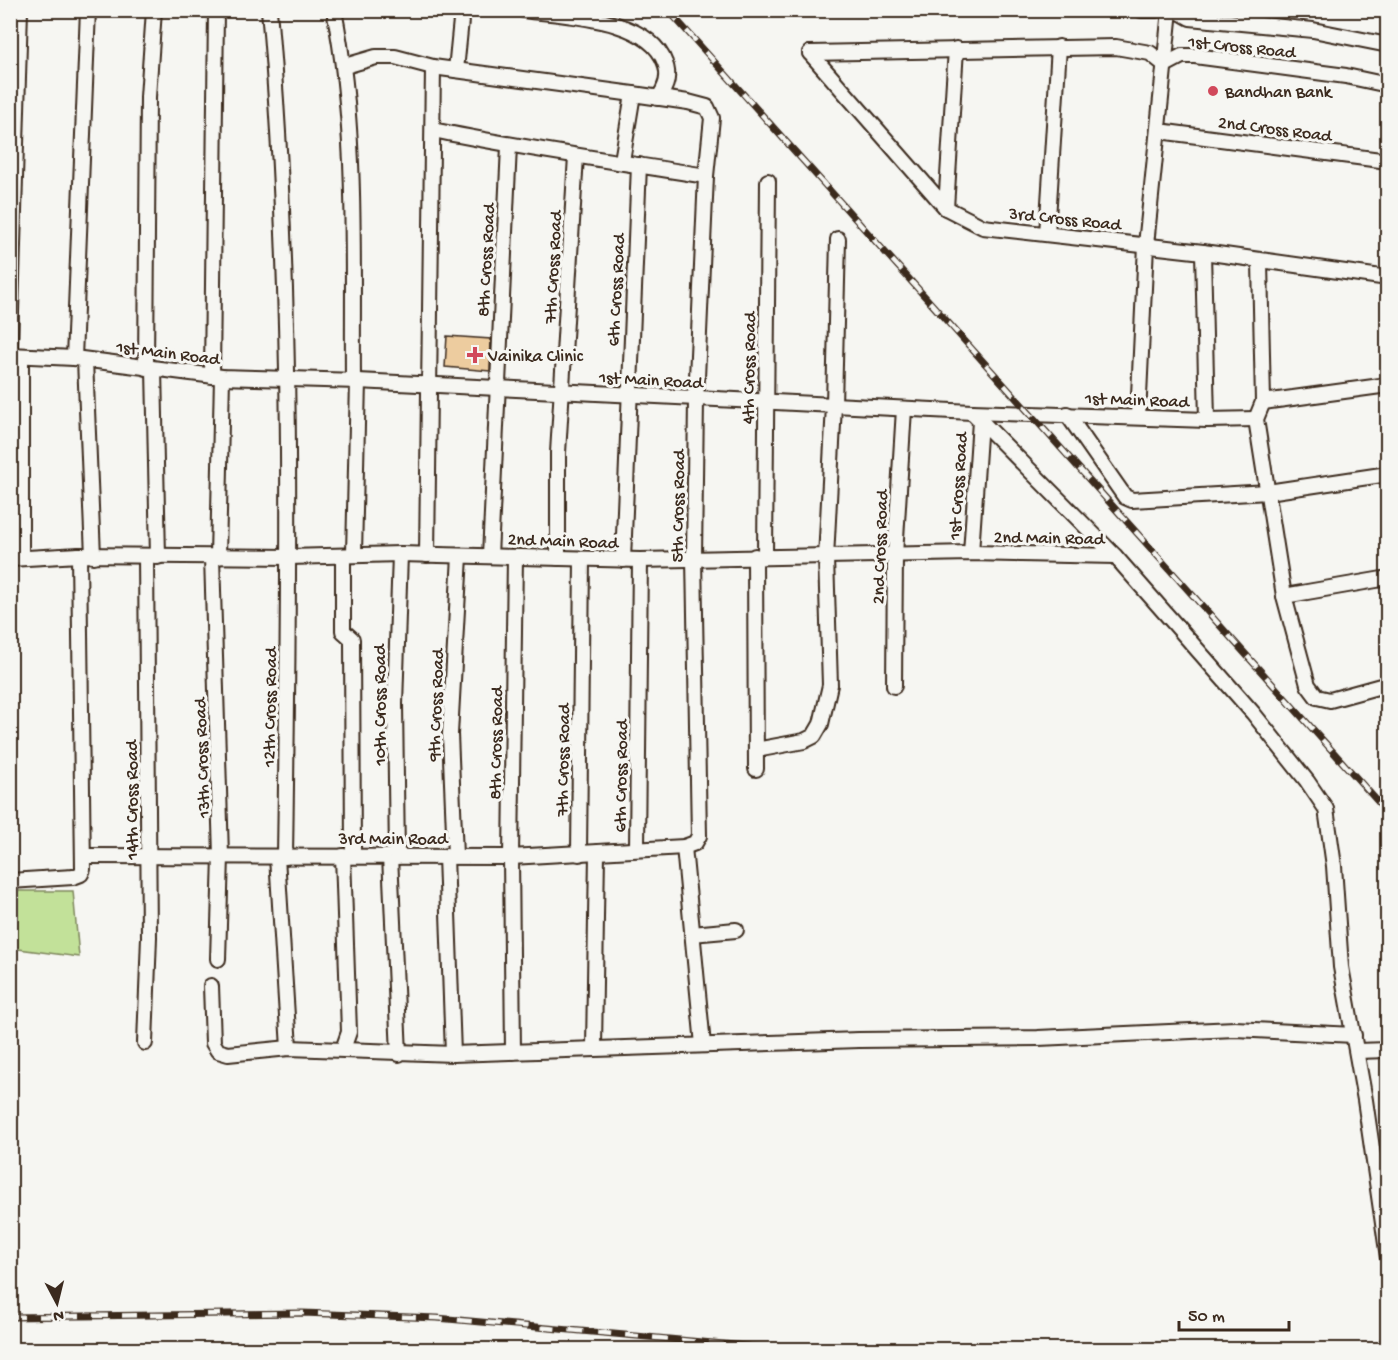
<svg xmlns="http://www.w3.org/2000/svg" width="1398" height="1360" viewBox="0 0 1398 1360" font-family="'Gochi Hand',sans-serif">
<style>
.green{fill:#c2e199;stroke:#7e865c;stroke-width:1.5}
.building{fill:#edcc9f;stroke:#3b2a1e;stroke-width:1.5}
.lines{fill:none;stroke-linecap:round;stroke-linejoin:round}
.minor-casing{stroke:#3b2a1e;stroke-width:18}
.minor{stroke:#f6f6f2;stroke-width:14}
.rail-casing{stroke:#3b2a1e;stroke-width:7}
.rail{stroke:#f6f6f2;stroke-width:4.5;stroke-dasharray:14;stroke-linecap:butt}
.poi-dot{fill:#d1495b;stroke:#f6f6f2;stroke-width:2}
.labels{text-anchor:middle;stroke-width:6;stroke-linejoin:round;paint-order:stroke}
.street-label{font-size:18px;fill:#3b2a1e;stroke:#f6f6f2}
.poi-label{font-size:18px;fill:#3b2a1e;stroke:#f6f6f2;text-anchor:start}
</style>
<rect width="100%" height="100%" fill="#f6f6f2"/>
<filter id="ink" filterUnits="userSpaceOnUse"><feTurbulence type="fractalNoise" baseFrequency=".0167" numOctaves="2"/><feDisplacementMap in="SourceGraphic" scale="12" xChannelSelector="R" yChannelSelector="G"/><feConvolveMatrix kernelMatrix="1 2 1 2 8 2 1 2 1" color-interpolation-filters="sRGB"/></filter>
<g filter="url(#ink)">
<path class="green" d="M11,891h62l6,66 -68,-9z"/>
<path class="building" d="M447,336l44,3 -1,32 -45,-4z"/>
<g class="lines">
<g class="minor-casing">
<g id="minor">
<path d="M269,10c25,282 20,565 16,847"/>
<path d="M334,10c24,122 18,248 19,371"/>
<path d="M524,10c41,6 125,7 141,53 5,13 1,25 -7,35"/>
<path d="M1141,10h16"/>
<path d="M1176,10l14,8 123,12 75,15"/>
<path d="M810,53l136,155 37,19 220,25 185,26"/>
<path d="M810,53l306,-6 34,6 15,12 17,-9h13l151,20 42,9"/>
<path d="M345,66l31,-9h19l38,10 200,27"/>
<path d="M456,70l6,-60"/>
<path d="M433,130c91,19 182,31 273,46"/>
<path d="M1159,131l229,30"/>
<path d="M946,208l10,-159"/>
<path d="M1047,234l12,-187"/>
<path d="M1203,252l4,168"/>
<path d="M1260,262l3,140 -7,17 28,177 24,89 9,12 13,3 58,-16"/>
<path d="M10,346l10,-336"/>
<path d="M10,355l64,3 148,19 136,4 614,31 235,8 49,-1"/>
<path d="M21,356v202"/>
<path d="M74,358l14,-348"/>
<path d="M85,360l8,196"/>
<path d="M146,368l2,-271 6,-87"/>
<path d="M154,369l4,188"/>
<path d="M212,376l4,-366"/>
<path d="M1263,402l125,-17"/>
<path d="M972,412l143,144 138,157 54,68 19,28 8,57 7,101 24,133 23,158"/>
<path d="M1067,414l58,83 7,3 136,-8 120,-18"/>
<path d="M1138,417l8,-172 24,-235"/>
<path d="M971,553l9,-132"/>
<path d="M354,554l4,-173"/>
<path d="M427,555l6,-488"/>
<path d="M343,556v75l9,8 1,217"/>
<path d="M490,556l19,-410"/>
<path d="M755,556l1,213"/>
<path d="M765,556l3,-375"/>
<path d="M212,557l9,299 -3,103"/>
<path d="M218,557l4,-180"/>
<path d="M558,558v-105l18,-297"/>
<path d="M10,559l69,-4 210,2 111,-3 240,6 331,-7 144,3"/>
<path d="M623,560l16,-395"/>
<path d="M1284,596l104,-18"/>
<path d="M894,686l1,-131 9,-146"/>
<path d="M756,750l48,-9 10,-5 7,-12 9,-39 -4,-127 8,-153 4,-166"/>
<path d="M684,847l19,198"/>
<path d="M637,849l3,-289"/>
<path d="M579,854l3,-295"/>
<path d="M83,856l428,1 173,-10 11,-4 4,-7 -5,-278 2,-158 10,-224 6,-58 -5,-11 -19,-5 -55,-8 -11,67"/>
<path d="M343,856l6,176 -6,17"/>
<path d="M390,856l9,198"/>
<path d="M446,856l7,198"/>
<path d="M455,856l-5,-122 10,-178"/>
<path d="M277,857l12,191"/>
<path d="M397,857l-2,-153 5,-150"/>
<path d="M10,881l63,-4 8,-3 2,-5 -4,-314"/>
<path d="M692,934l44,-4"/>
<path d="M211,986l2,57 5,8 10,3 61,-6 164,6 406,-14 179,-2 197,-9 119,6"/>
<path d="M145,1043l4,-106 -3,-381"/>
<path d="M594,1048l3,-195"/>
<path d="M1357,1051l31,-1"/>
<path d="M513,1052l-2,-195 4,-300"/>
<path d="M1386,1350l2,-7"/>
</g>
</g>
<use href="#minor" class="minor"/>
<g class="rail-casing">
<g id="rail">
<path d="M668,10l720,803"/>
<path d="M10,1317l292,-4 135,5 353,32"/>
</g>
</g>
<use href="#rail" class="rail"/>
</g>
</g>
<g class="poi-dot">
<circle cx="1213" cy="91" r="6"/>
<path d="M472 346h6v6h6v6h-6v6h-6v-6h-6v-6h6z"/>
</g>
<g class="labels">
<g class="street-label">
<text transform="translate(1242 46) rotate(6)" y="6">1st Cross Road</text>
<text transform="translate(1275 128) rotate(7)" y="6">2nd Cross Road</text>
<text transform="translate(1065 218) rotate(6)" y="6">3rd Cross Road</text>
<text transform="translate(485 260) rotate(-87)" y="6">8th Cross Road</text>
<text transform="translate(552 267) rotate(-87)" y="6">7th Cross Road</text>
<text transform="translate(615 290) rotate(-87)" y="6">6th Cross Road</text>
<text transform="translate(168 352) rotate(7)" y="6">1st Main Road</text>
<text transform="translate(748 368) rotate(-89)" y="6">4th Cross Road</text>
<text transform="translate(651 379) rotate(3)" y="6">1st Main Road</text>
<text transform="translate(1137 399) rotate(2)" y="6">1st Main Road</text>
<text transform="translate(957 486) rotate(-86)" y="6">1st Cross Road</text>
<text transform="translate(677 506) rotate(-89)" y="6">5th Cross Road</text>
<text transform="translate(1049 537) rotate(1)" y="6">2nd Main Road</text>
<text transform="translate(563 540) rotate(2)" y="6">2nd Main Road</text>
<text transform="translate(879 547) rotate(-88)" y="6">2nd Cross Road</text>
<text transform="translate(379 705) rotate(-90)" y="6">10th Cross Road</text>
<text transform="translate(435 705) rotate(-88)" y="6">9th Cross Road</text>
<text transform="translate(269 707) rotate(-89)" y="6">12th Cross Road</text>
<text transform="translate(495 743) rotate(-89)" y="6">8th Cross Road</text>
<text transform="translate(201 758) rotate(-92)" y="6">13th Cross Road</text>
<text transform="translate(562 760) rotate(-89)" y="6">7th Cross Road</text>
<text transform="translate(620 776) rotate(-89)" y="6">6th Cross Road</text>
<text transform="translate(131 800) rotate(-90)" y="6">14th Cross Road</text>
<text x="393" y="844">3rd Main Road</text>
</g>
<g class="poi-label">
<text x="1225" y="97">Bandhan Bank</text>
<text x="488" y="361">Vainika Clinic</text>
</g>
</g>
<rect width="1398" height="1360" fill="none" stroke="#f6f6f2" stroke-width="36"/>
<rect x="18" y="18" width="1362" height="1324" fill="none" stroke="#3b2a1e" stroke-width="2" filter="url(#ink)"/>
<g transform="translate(57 1303) rotate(173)" stroke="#f6f6f2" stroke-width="4.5" paint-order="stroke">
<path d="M0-4.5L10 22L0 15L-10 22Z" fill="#3b2a1e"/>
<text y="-9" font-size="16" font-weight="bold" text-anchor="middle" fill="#3b2a1e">N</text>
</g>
<path d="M1179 1321v9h110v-9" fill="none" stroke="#3b2a1e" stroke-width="3"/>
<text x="1188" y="1321" font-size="18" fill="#3b2a1e" stroke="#f6f6f2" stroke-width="4.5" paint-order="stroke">50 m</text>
</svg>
